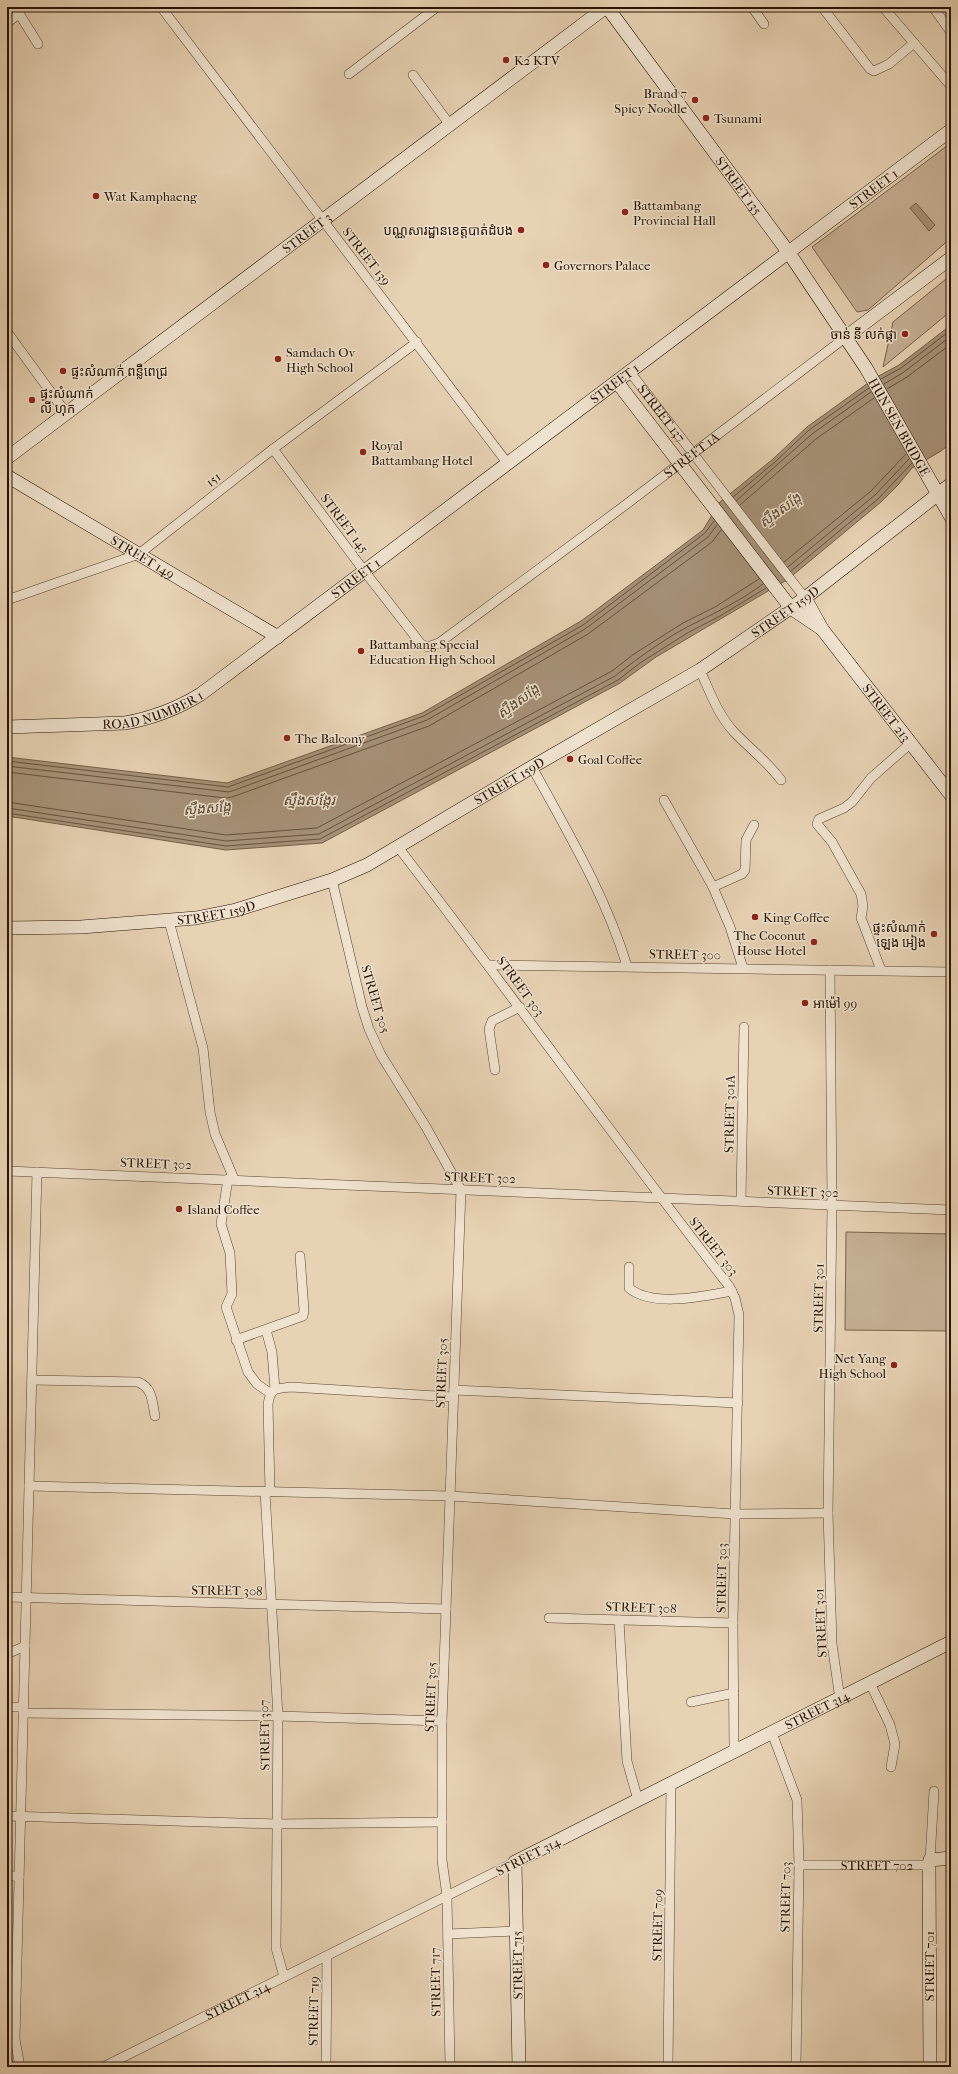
<svg xmlns="http://www.w3.org/2000/svg" width="958" height="2074" viewBox="0 0 958 2074" font-family="'IM FELL French Canon','Noto Sans Khmer',serif">
<style>
.green{fill:#c6b196;stroke:#76624c}
.water{fill:#a69177;stroke:#735e48}
.lines{fill:none;stroke-linecap:round;stroke-linejoin:round}
.shore{stroke:#66523c;stroke-width:1}
.street-casing{stroke:#57422e;stroke-width:10}
.secondary-casing{stroke:#271201;stroke-width:14}
.street{stroke:#efe2ce;stroke-width:9}
.secondary{stroke:#efe2ce;stroke-width:13}
.poi-dot{fill:#8f2418;stroke:#efe2ce;stroke-width:1.5}
.labels{text-anchor:middle;stroke-width:3;stroke-linejoin:round;paint-order:stroke}
.poi-label{font-size:13px;fill:#271201;stroke:#efe2ce;text-anchor:start}
.street-label{font-size:13px;fill:#271201;stroke:#efe2ce}
.water-label{font-size:14px;font-style:italic;fill:#5a4530;stroke:#efe2ce}
</style>
<rect width="100%" height="100%" fill="#e7d2b4"/>
<filter id="stains"><feTurbulence type="fractalNoise" baseFrequency=".005" numOctaves="4"/><feColorMatrix values="0 0 0 0 .2 0 0 0 0 .09 0 0 0 0 .02 0 0 0 .5 -.17"/></filter>
<radialGradient id="worn" r=".72"><stop offset=".6" stop-color="#630" stop-opacity="0"/><stop offset="1" stop-color="#630" stop-opacity=".3"/></radialGradient>
<g class="green">
<path d="M951,143v95l-83,72 -11,2 -45,-65z"/>
<path d="M951,275v36l-68,56 10,-45z"/>
<path d="M846,1232l105,2v97l-106,-1z"/>
</g>
<g class="water">
<path d="M916,203l19,22 -6,6 -19,-23z"/>
<path d="M951,325v118l-10,8 -29,17 -14,17 -17,17 -88,73v9l-8,-3 -129,76 -36,26 -298,160 -96,7 -219,-34v-59l220,26 195,-70 159,-92 15,-11 107,-80 17,-28 53,-43 34,-32 68,-49 24,-13z"/>
</g>
<g class="lines">
<g class="shore">
<path d="M881,379l20,-11 50,-38"/>
<path d="M884,384l20,-12 47,-36"/>
<path d="M887,389l20,-12 44,-33"/>
<path d="M733,497l42,-35 34,-32 60,-42"/>
<path d="M736,501l76,-67 59,-42"/>
<path d="M740,505l76,-66 58,-41"/>
<path d="M784,562l87,-71 35,-37"/>
<path d="M788,567l87,-72 34,-36"/>
<path d="M791,571l87,-72 34,-36"/>
<path d="M7,761l221,26 196,-71 159,-91 122,-92 9,-12"/>
<path d="M7,766l222,26 198,-72 158,-91 123,-92 9,-12"/>
<path d="M7,772l218,26 7,-1 197,-71 159,-92 124,-92 9,-12"/>
<path d="M7,802l219,33 91,-7 295,-157 22,-17 49,-31 32,-16 44,-28"/>
<path d="M7,808l219,33 93,-7 296,-158c26,-20 53,-40 82,-54 22,-11 46,-23 66,-38"/>
<path d="M7,813l219,33 94,-7 298,-159 22,-17 49,-31 31,-16 46,-28"/>
</g>
<g class="street-casing">
<g id="street">
<path d="M15,7l23,37"/>
<path d="M161,7l347,457"/>
<path d="M752,7l12,17"/>
<path d="M822,7l48,62 4,2 15,-7 25,-21"/>
<path d="M883,7l68,79"/>
<path d="M933,7l18,25"/>
<path d="M7,23l12,-9"/>
<path d="M349,74l88,-67"/>
<path d="M413,75l37,50"/>
<path d="M7,332l59,81"/>
<path id="s1" d="M630,372l175,226"/>
<path id="s2" d="M273,449l92,123 56,72 7,3 11,-4 181,-134 226,-172"/>
<path d="M7,600l132,-46 134,-105 144,-107"/>
<path d="M700,670c10,22 18,45 34,62 16,17 32,28 47,48"/>
<path d="M532,767c35,64 74,129 95,199"/>
<path d="M664,800l49,87 17,40 13,41"/>
<path d="M398,847c112,145 218,294 331,439l6,12 4,17 -6,308 1,128"/>
<path d="M332,880l30,127 7,22 12,26 45,72 35,63 -19,531v139l5,36 3,171"/>
<path d="M713,887l29,-13 3,-4 1,-30 8,-15"/>
<path d="M169,921l34,127 7,64 5,22 19,45"/>
<path d="M490,965l461,7"/>
<path d="M830,970l2,235 -4,308 4,131 8,55"/>
<path d="M881,970l-20,-52 2,-12 -2,-12 -29,-52 -15,-18 2,-5 25,-11 8,-6 19,-24 40,-35"/>
<path d="M495,1070l-6,-41 3,-8 28,-14"/>
<path d="M7,1171l944,39"/>
<path d="M228,1179l-7,45 9,29 2,41 -6,13 22,65 9,12 13,9"/>
<path d="M741,1201l3,-174"/>
<path d="M629,1267v21c24,20 75,8 103,3"/>
<path d="M266,1330l6,22 3,37"/>
<path d="M236,1340l67,-24 1,-6 -4,-54"/>
<path d="M32,1380l106,2c15,6 14,20 17,34"/>
<path d="M454,1390l284,13"/>
<path d="M29,1486l421,10 285,18 93,-1"/>
<path d="M265,1492l13,224 -2,232 8,29"/>
<path d="M270,1492l-2,-88c3,-17 7,-15 23,-17l162,10"/>
<path d="M7,1597l439,12"/>
<path d="M549,1618l184,5"/>
<path d="M619,1620l8,141 11,39"/>
<path d="M7,1654l18,-8"/>
<path d="M870,1683l20,42 5,19 -4,23"/>
<path d="M691,1702l43,-9"/>
<path d="M7,1707h16"/>
<path d="M23,1713l255,3 164,5"/>
<path d="M772,1733l25,67 2,65 -3,202"/>
<path d="M7,1816l270,8 165,-2"/>
<path d="M930,1860l4,-69"/>
<path id="s3" d="M799,1865h130"/>
<path d="M7,1875l12,2"/>
<path d="M448,1934l68,-3"/>
<path d="M20,2067l-5,-28 22,-867"/>
<path id="s4" d="M103,2067l412,-205"/>
<path d="M326,2067l1,-111"/>
<path d="M668,2067l3,-284"/>
</g>
</g>
<g class="secondary-casing">
<g id="secondary">
<path id="s5" d="M607,7l182,246 77,115 85,149"/>
<path d="M846,337l105,-79"/>
<path d="M617,382l174,226 31,21"/>
<path id="s6" d="M7,458l599,-451"/>
<path id="s7" d="M7,476l271,161"/>
<path id="s8" d="M805,598l17,31 129,166"/>
<path id="s9" d="M7,727l118,-4c28,-5 52,-14 76,-29l750,-564"/>
<path id="s10" d="M7,928l74,-1 115,-9 40,-8 96,-30 35,-15 165,-98 168,-97 105,-72 146,-114"/>
<path id="s11" d="M519,2067l-4,-205 436,-220"/>
<path d="M930,2067l-1,-202 1,-5 21,-2"/>
</g>
</g>
<use href="#street" class="street"/>
<use href="#secondary" class="secondary"/>
</g>
<g class="poi-dot">
<circle cx="506" cy="60" r="4"/>
<circle cx="695" cy="100" r="4"/>
<circle cx="706" cy="118" r="4"/>
<circle cx="96" cy="196" r="4"/>
<circle cx="625" cy="212" r="4"/>
<circle cx="521" cy="230" r="4"/>
<circle cx="546" cy="265" r="4"/>
<circle cx="905" cy="334" r="4"/>
<circle cx="278" cy="359" r="4"/>
<circle cx="63" cy="371" r="4"/>
<circle cx="32" cy="400" r="4"/>
<circle cx="363" cy="452" r="4"/>
<circle cx="361" cy="651" r="4"/>
<circle cx="287" cy="738" r="4"/>
<circle cx="570" cy="759" r="4"/>
<circle cx="755" cy="917" r="4"/>
<circle cx="934" cy="934" r="4"/>
<circle cx="814" cy="942" r="4"/>
<circle cx="805" cy="1003" r="4"/>
<circle cx="179" cy="1209" r="4"/>
<circle cx="894" cy="1365" r="4"/>
</g>
<g class="labels">
<g class="poi-label">
<text x="514" y="65">K2 KTV</text>
<text x="687" y="98" text-anchor="end">Brand 7<tspan x="687" dy="15">Spicy Noodle</tspan></text>
<text x="714" y="123">Tsunami</text>
<text x="104" y="201">Wat Kamphaeng</text>
<text x="633" y="210">Battambang<tspan x="633" dy="15">Provincial Hall</tspan></text>
<text x="513" y="235" text-anchor="end">បណ្ណសារដ្ឋានខេត្តបាត់ដំបង</text>
<text x="554" y="270">Governors Palace</text>
<text x="897" y="339" text-anchor="end">ចាន់ នី លក់ផ្កា</text>
<text x="286" y="357">Samdach Ov<tspan x="286" dy="15">High School</tspan></text>
<text x="71" y="376">ផ្ទះសំណាក់ ពន្លឺពេជ្រ</text>
<text x="40" y="398">ផ្ទះសំណាក់<tspan x="40" dy="15">លី ហុក</tspan></text>
<text x="371" y="450">Royal<tspan x="371" dy="15">Battambang Hotel</tspan></text>
<text x="369" y="649">Battambang Special<tspan x="369" dy="15">Education High School</tspan></text>
<text x="295" y="743">The Balcony</text>
<text x="578" y="764">Goal Coffee</text>
<text x="763" y="922">King Coffee</text>
<text x="926" y="932" text-anchor="end">ផ្ទះសំណាក់<tspan x="926" dy="15">ឡេង អៀង</tspan></text>
<text x="806" y="940" text-anchor="end">The Coconut<tspan x="806" dy="15">House Hotel</tspan></text>
<text x="813" y="1008">អាម៉ៅ 99</text>
<text x="187" y="1214">Island Coffee</text>
<text x="886" y="1363" text-anchor="end">Net Yang<tspan x="886" dy="15">High School</tspan></text>
</g>
<g class="street-label">
<text dy="5" stroke="none"><textPath href="#s5" startOffset="222">STREET 135</textPath></text>
<text dy="5" stroke="none"><textPath href="#s9" startOffset="1041">STREET 1</textPath></text>
<text dy="5" stroke="none"><textPath href="#s6" startOffset="375">STREET 3</textPath></text>
<text transform="translate(367 256) rotate(52)" y="5">STREET 139</text>
<text dy="5" stroke="none"><textPath href="#s9" startOffset="717">STREET 1</textPath></text>
<text dy="5" stroke="none"><textPath href="#s1" startOffset="52">STREET 137</textPath></text>
<text dy="5" stroke="none"><textPath href="#s5" startOffset="512">HUN SEN BRIDGE</textPath></text>
<text dy="5" stroke="none"><textPath href="#s2" startOffset="579">STREET 1A</textPath></text>
<text transform="translate(213 479) rotate(-38)" y="5">151</text>
<text transform="translate(345 523) rotate(53)" y="5">STREET 145</text>
<text dy="5" stroke="none"><textPath href="#s7" startOffset="158">STREET 149</textPath></text>
<text dy="5" stroke="none"><textPath href="#s9" startOffset="393">STREET 1</textPath></text>
<text dy="5" stroke="none"><textPath href="#s10" startOffset="858">STREET 159D</textPath></text>
<text dy="5" stroke="none"><textPath href="#s9" startOffset="148">ROAD NUMBER 1</textPath></text>
<text dy="5" stroke="none"><textPath href="#s8" startOffset="141">STREET 213</textPath></text>
<text dy="5" stroke="none"><textPath href="#s10" startOffset="534">STREET 159D</textPath></text>
<text dy="5" stroke="none"><textPath href="#s10" startOffset="210">STREET 159D</textPath></text>
<text transform="translate(685 954) rotate(1)" y="5">STREET 300</text>
<text transform="translate(521 986) rotate(54)" y="5">STREET 303</text>
<text transform="translate(376 999) rotate(73)" y="5">STREET 305</text>
<text transform="translate(729 1114) rotate(-89)" y="5">STREET 301A</text>
<text transform="translate(156 1163) rotate(2)" y="5">STREET 302</text>
<text transform="translate(480 1177) rotate(2)" y="5">STREET 302</text>
<text transform="translate(803 1191) rotate(2)" y="5">STREET 302</text>
<text transform="translate(714 1246) rotate(52)" y="5">STREET 303</text>
<text transform="translate(818 1298) rotate(-89)" y="5">STREET 301</text>
<text transform="translate(441 1373) rotate(-88)" y="5">STREET 305</text>
<text transform="translate(721 1578) rotate(-89)" y="5">STREET 303</text>
<text transform="translate(227 1590) rotate(1)" y="5">STREET 308</text>
<text transform="translate(641 1607) rotate(2)" y="5">STREET 308</text>
<text transform="translate(820 1623) rotate(-93)" y="5">STREET 301</text>
<text transform="translate(430 1697) rotate(-88)" y="5">STREET 305</text>
<text dy="5" stroke="none"><textPath href="#s11" startOffset="543">STREET 314</textPath></text>
<text transform="translate(264 1735) rotate(-91)" y="5">STREET 307</text>
<text transform="translate(528 1856) rotate(-27)" y="5">STREET 314</text>
<text dy="5" stroke="none"><textPath href="#s3" startOffset="78">STREET 702</textPath></text>
<text transform="translate(785 1897) rotate(-89)" y="5">STREET 703</text>
<text transform="translate(657 1925) rotate(-89)" y="5">STREET 709</text>
<text transform="translate(517 1965) rotate(-91)" y="5">STREET 715</text>
<text transform="translate(929 1966) rotate(-90)" y="5">STREET 701</text>
<text transform="translate(435 1982) rotate(-91)" y="5">STREET 717</text>
<text dy="5" stroke="none"><textPath href="#s4" startOffset="150">STREET 314</textPath></text>
<text transform="translate(313 2011) rotate(-89)" y="5">STREET 719</text>
</g>
<g class="water-label">
<text transform="translate(780 510) rotate(-36)" y="5">ស្ទឹងសង្កែ</text>
<text transform="translate(518 701) rotate(-36)" y="5">ស្ទឹងសង្កែ</text>
<text x="309" y="805">ស្ទឹងសង្កែរ</text>
<text transform="translate(207 808) rotate(-5)" y="5">ស្ទឹងសង្កែ</text>
</g>
</g>
<rect width="958" height="2074" fill="none" stroke="#e7d2b4" stroke-width="24"/>
<rect x="8" y="8" width="942" height="2058" fill="none" stroke="#271201" stroke-width="2"/>
<rect x="12" y="12" width="934" height="2050" fill="none" stroke="#271201"/>
<rect width="100%" height="100%" filter="url(#stains)"/>
<rect width="100%" height="100%" fill="url(#worn)"/>
</svg>
